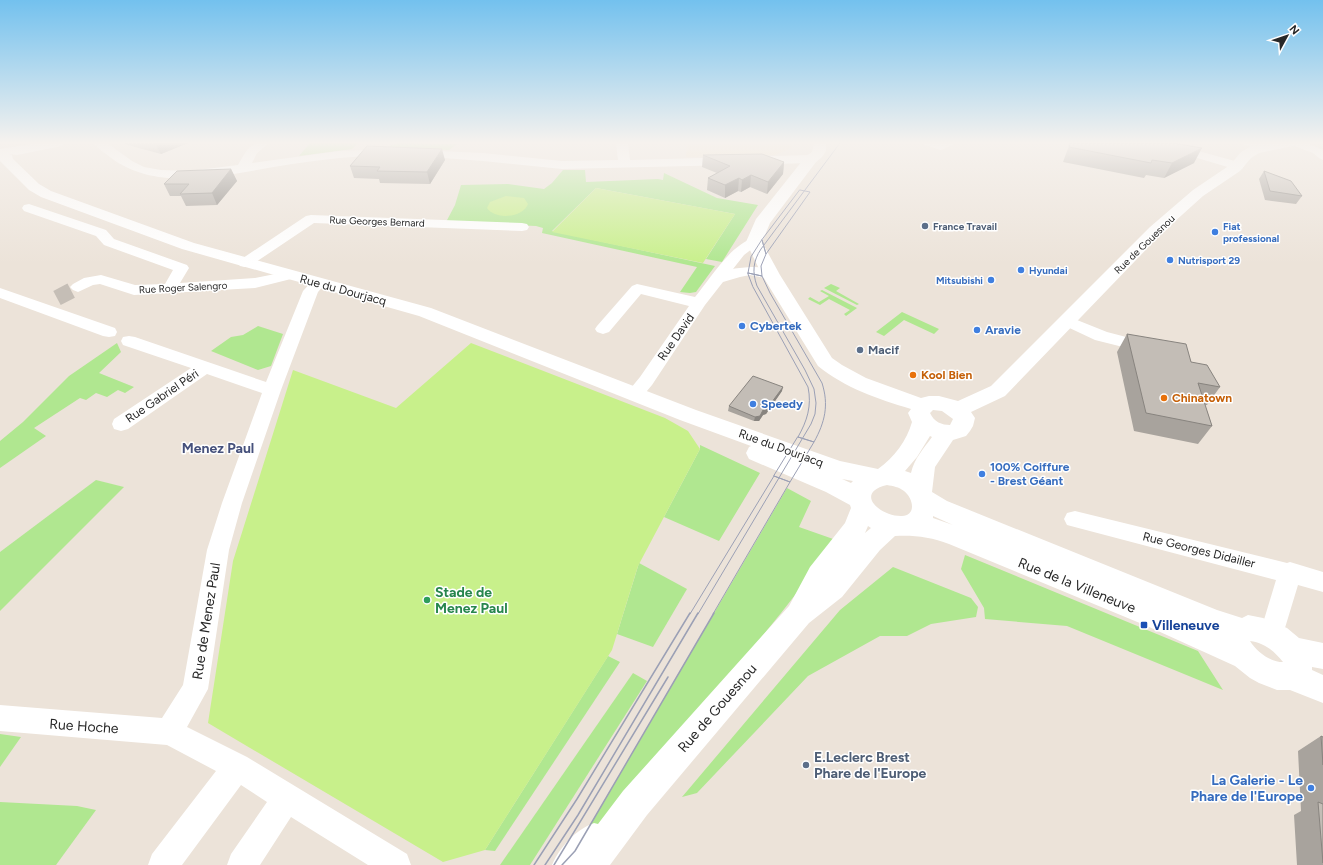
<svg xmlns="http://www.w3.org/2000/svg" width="1323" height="865" viewBox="0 0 1323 865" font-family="Figtree,sans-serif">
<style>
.education{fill:#f0e1c6}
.green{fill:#b0e790}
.pitch{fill:#c8f08b}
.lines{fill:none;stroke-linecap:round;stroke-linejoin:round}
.street-tunnel{stroke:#c5beb6;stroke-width:16;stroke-dasharray:16 8;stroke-linecap:butt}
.street{fill:#fff;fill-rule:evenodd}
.secondary{fill:#fff;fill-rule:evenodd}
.tram-far1{stroke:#9ba0b5;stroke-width:1}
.tram{stroke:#9ba0b5;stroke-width:1.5}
.wall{fill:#a8a39d}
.shaded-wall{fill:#88847f}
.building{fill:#c3bdb6;stroke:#88847f}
.service-dot{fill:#5c6f8a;stroke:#fff;stroke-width:1.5}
.shop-dot{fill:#3f7fe0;stroke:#fff;stroke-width:1.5}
.food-dot{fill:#e8710a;stroke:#fff;stroke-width:1.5}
.leisure-dot{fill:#2e9e5b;stroke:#fff;stroke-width:1.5}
.transit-dot{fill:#1a4fb4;stroke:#fff;stroke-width:1.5}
.labels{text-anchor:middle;stroke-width:3;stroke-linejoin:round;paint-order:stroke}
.far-street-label{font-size:10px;fill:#282828;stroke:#fff}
.far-service-label{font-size:10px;font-weight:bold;fill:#4e5e75;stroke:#fff;text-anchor:start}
.far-shop-label{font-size:10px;font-weight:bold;fill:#366cbe;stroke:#fff;text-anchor:start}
.street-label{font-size:12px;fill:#282828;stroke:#fff}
.shop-label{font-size:12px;font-weight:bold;fill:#366cbe;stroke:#fff;text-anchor:start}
.service-label{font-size:12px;font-weight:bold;fill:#4e5e75;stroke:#fff;text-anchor:start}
.food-label{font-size:12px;font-weight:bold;fill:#c56008;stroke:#fff;text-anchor:start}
.quarter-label{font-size:14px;font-weight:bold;fill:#46517c;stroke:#fff}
.near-street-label{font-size:14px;fill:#282828;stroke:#fff}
.near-leisure-label{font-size:14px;font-weight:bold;fill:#27864d;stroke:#fff;text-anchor:start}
.near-transit-label{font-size:14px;font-weight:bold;fill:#164399;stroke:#fff;text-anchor:start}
.near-service-label{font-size:14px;font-weight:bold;fill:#4e5e75;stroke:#fff;text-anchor:start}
.near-shop-label{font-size:14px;font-weight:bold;fill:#366cbe;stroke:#fff;text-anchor:end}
</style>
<rect width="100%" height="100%" fill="#ece3d9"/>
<path class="education" d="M687,143h105v5l-17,7 -89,2z"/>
<g class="green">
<path d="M310,143h48l-6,6 -53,7z"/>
<path d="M398,143l59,1 -8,6 -60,-3 2,-2 5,-1z"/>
<path d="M563,170h22l1,12 72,-3 5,1 1,-7 53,25 41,7 -36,57 -16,-3 29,-45 -139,-26 -44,43 163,35 -19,26 -6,1 -10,-1 17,-25 -155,-34 1,-5 -7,-2 -90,-4 9,-17 6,-20 47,-1 36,5 8,-6z"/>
<path d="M831,284l9,4 -4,3 23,13 -2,1 -33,-17z"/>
<path d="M822,290l35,18 -11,8 -2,-2 6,-4 -21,-11 -9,6 -12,-6 2,-2 9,5 10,-6 -9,-5z"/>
<path d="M902,312l37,17 -5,5 -30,-14 -20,16 -8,-4z"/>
<path d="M258,326l25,8 -12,32 -13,4 -47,-19 20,-14 12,-2z"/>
<path d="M117,343l4,9 -22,21 35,14 -9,6 -7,-3 -11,7 -11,-4 -10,7 -6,-2 -46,30 12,8 -46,32v-27l23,-19 46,-46z"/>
<path d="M700,445l60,28 -41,68 -55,-24 36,-68z"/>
<path d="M96,480l28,7 -124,124v-59z"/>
<path d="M787,488l24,13 -12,26 37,13c-79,111 -172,210 -261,311z"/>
<path d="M965,555l233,96 25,39 -156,-64 -82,-7 -1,-11 -23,-39z"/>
<path d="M639,563l48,26 -34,58 -36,-13z"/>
<path d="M893,567l78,31 7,9 -2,10 -45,7 -24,12h-27l-72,40 -111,117 -15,4 158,-187z"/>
<path d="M608,656l12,6 -125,189 -10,-1z"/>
<path d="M633,673l14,8 -117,184h-30z"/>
<path d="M0,734l21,3 -21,30z"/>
<path d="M0,802l77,4 19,4 -40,55h-56z"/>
</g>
<g class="pitch">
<path d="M596,188l139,26 -32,49 -151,-31z"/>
<path d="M506,196l18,2 4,6c-5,14 -33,16 -41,4l3,-6z"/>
<path d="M471,343l194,75 23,13 12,18 -62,117 -26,84 -127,200 -42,12 -235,-139 25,-162 60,-191 103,38z"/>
</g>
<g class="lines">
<path class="street-tunnel" d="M57,298l21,-11"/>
<g class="street">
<path d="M94,143h13l25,18 12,6 17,3 29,1 48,-6c9,-15 11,-24 31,-22l-12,10 -5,10 87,-12 47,-2 4,1 2,2 -2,2 -4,1c-31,1 -62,4 -94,9 -56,8 -132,32 -182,-7 -5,-4 -12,-8 -16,-14z"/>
<path d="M616,143h12l2,17 181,-5 4,1 2,3 -2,3 -4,1 -249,6 -79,-8 -66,-5 -4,-1 -2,-2 2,-2 4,-1 66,3 79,8 56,-1z"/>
<path d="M923,143h31l-2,2 -11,5 -16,-5z"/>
<path d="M1151,143h18l73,20 2,3 -2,3 -4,1 -85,-25z"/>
<path d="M1243,143h18l7,2 2,2 -2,2 -4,1 -19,-5z"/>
<path d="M1290,143h16l15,6 2,1v10l-4,-2 -6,-5 -21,-8z"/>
<path d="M29,204l77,26 8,9 73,26 2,3 -9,15 75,-5 35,-7 5,1 2,3 -2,3 -40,10 -121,7 -34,-11 -7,1 -15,7 -5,-2 -3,-3 3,-3 11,-6 17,-3 34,10 30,-1 8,-14 -69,-25 -8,-9 -72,-25 -2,-3 2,-3z"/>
<path d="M311,215l211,8 5,1 2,3 -2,3 -5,1 -208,-8 -64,43 -5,1 -5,-1 -2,-3 2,-3 66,-44z"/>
<path d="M754,238l5,1 2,3 -17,13 -11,14c11,-2 38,-5 45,6l-2,3 -5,1 -21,-4 -10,2 -17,5 -18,23 -53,80 -11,13 -6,2 -6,-2 -3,-4 14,-17 49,-71 -48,-12 -32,38 -6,2 -6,-2 -2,-3 2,-3 35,-40 5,-2 58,13c15,-18 36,-53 59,-59z"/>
<path d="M318,278l5,2 3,3 -8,9 -37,98 -39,113 -13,47 -21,139 -21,38 60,30 160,97 4,11h-43l-77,-48 -31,48h-33l4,-11 36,-52 -26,-17 -59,80h-34l4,-11 64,-83 -49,-26 -167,-14v-26l162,13 21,-33 24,-135 15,-47 40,-110 -55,-19 -79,55 -7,2 -7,-2 -2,-5 2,-5 77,-51 -68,-23 -2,-4 2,-4 6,-1 6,1 131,45 37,-91 10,-11z"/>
<path d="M0,288l115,40 2,4 -2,4 -6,1 -6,-1 -103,-38z"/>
<path d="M1067,316l40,16 46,12 2,4 -2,4 -6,1 -52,-13 -34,-16 -2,-3 2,-3z"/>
<path d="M1075,511l212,52 3,-1 33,10v20l-25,-7 -17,56 -9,3 -9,-3 -3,-8 16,-53 -209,-55 -3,-6 3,-6z"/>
</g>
<path class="secondary" d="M38,143h26l-2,3 -45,9 -8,-1 3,1 1,4 26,25 12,7 143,52 237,65 265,102 144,51 38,8c16,-11 29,-29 34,-47l-4,-9 3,-4c-33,-10 -66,-21 -93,-43l-56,-91 -16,-33 10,-23 50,-63 6,-4 2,-9h12v8l-4,6 -6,5 -46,61 -8,19 18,33 52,83 10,7 24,13 55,20 8,-2h10l19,5 33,-15 159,-159 43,-37 37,-25 11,-13 9,-5 20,-4h24l-1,3 -34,7 -8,5 -11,13 -37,25 -41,37 -157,163 -34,16 4,6 -2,8 -3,5 -4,5 -13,4 -18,27 -3,25 15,9 270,109 25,8 6,-3 15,3 24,10 12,10 24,5v26l-11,-2v3l11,5v28l-33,-13h-13l-18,-7 -9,-5 -15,-12 -88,-40 -198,-82c-18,-7 -35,-9 -54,-8l-15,14 -38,47 -33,26 -162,192 -37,50h-58c8,-18 23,-35 42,-42l4,1 25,-33 166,-185 21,-39 35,-44 6,-15 -1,-3 -24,-13 -77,-33 -3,-6 3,-6 2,-1 -71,-26 -261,-104 -237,-67 -141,-52 -12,-7 -29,-29v-12zM933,410l9,1 11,8 -3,6c-8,0 -16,-3 -20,-12zM930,436l2,1c-8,11 -18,22 -21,36l-6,-2 12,-14zM842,479l11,2 -2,2zM887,485c6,1 12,2 17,6 9,7 13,24 -2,25 -21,1 -49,-23 -15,-31zM933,516l20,9 -20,-7zM868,526l3,2 -6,5zM1250,641c15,2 24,10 33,21 -13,0 -26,-10 -33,-21z"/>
<g class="tram-far1">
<path d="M800,190l10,2 -44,62 -4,-14z"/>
<path d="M762,240l4,14 -5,12 1,10 -14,-3 3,-16z"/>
<path d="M748,273l14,3 8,17 52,90c7,22 3,39 -8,59l-16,-5c9,-16 14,-31 10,-50l-55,-100z"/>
<path d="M798,437l16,5 -24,40 -16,-6z"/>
<path d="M690,614l84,-138 16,6 -77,132"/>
<path d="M698,614l113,-190 4,-10 1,-11 -2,-14 -9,-19 -48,-84c-5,-14 -4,-25 4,-37l79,-106"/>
</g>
<g class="tram">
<path d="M534,865l43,-66 113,-186"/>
<path d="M545,865l33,-50 120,-202"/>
<path d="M554,865l114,-188"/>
<path d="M562,865l13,-14 139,-238"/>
</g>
</g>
<g class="wall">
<path d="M124,143h64l-27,11 -37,-10z"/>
<path d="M1070,143h103l21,20 -30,15 -18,-3 -2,3 -81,-16z"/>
<path d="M703,155l81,7 -1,12 -16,20 -17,-7 -9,5 -3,-1 -13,7 -18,-8 1,-12 9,-5 -15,-6z"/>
<path d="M445,160l-15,24 -50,-1 -1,-4 -25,-1 -4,-12z"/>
<path d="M231,169l6,12 -20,24 -31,1 -5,-10h-11l-6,-12z"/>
<path d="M1264,171l38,25 -6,8 -31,-4 -6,-21z"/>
<path d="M1127,334l64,28 29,25 -13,18h-2l7,21 -14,18 -64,-13 -17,-79z"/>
<path d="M782,391l-16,23 -3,1 -4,6h-5l-26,-10 1,-5z"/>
<path d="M1321,736l2,1v128h-26l-3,-50 7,-4 -3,-60z"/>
</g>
<g class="shaded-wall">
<path d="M155,143h33l-27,11z"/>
<path d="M1202,148l-8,15 -30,15 8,-15z"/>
<path d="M442,149l3,11 -15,24 -3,-12z"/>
<path d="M784,162l-1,12 -16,20 1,-12z"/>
<path d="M231,169l6,12 -20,24 -5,-12z"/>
<path d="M751,175l-1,12 -9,5 1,-12z"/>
<path d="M739,178l-1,13 -13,7v-13z"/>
<path d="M783,387l-1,4 -16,23 -3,1 -4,6h-5l1,-4 8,-7z"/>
</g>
<g class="building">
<path d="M1070,143h103l29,5 -30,15 -20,-3 -1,3 -82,-16z"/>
<path d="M367,146l75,3 -15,23 -50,-1 3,-4 -30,-1z"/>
<path d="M762,154l22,8 -16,20 -17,-7 -9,5 -3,-2 -14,7 -17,-7 22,-12 -27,-11z"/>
<path d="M231,169l-19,24 -32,1 9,-10h-25l13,-13z"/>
<path d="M1264,171l27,10 11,15 -32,-5z"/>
<path d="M1127,334l59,10 5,18 16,3 13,22 -22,-4 14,43 -66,-13z"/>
<path d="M753,376l30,11 -17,23h-3l-3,6 -5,1 -26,-11z"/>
<path d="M1321,736l2,1v28z"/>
<path d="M1318,802l5,2v59z"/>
</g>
<linearGradient id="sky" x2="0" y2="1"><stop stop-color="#73c1ee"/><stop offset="0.54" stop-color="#f6f2ee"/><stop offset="1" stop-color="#f6f2ee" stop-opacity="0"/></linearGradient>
<rect width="1323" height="264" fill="url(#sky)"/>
<g class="service-dot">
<circle cx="925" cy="226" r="4"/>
<circle cx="860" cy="350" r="4"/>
<circle cx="806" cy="765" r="4"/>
</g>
<g class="shop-dot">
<circle cx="1215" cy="232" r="4"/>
<circle cx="1170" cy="260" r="4"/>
<circle cx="1021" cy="270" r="4"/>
<circle cx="991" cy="280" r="4"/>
<circle cx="742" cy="326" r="4"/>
<circle cx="977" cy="330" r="4"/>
<circle cx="753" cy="404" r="4"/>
<circle cx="982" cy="474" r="4"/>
<circle cx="1311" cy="788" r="4"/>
</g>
<g class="food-dot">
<circle cx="913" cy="375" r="4"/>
<circle cx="1164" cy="398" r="4"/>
</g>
<circle class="leisure-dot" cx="427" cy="600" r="4"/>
<rect class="transit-dot" x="1140" y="621" width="8" height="8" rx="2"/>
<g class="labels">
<g class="far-street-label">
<text transform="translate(377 221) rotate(2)" y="4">Rue Georges Bernard</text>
<text transform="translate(1144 244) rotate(-44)" y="4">Rue de Gouesnou</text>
<text transform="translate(183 287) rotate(-3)" y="4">Rue Roger Salengro</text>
</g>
<g class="far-service-label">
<text x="933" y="230">France Travail</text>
</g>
<g class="far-shop-label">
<text x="1223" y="230">Fiat<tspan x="1223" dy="12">professional</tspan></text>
<text x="1178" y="264">Nutrisport 29</text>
<text x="1029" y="274">Hyundai</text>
<text x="983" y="284" text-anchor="end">Mitsubishi</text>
</g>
<g class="street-label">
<text transform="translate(343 290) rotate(15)" y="4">Rue du Dourjacq</text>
<text transform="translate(676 337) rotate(-55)" y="4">Rue David</text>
<text transform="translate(162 396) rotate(-34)" y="4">Rue Gabriel Péri</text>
<text transform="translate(781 448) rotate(20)" y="4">Rue du Dourjacq</text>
<text transform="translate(1199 550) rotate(14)" y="4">Rue Georges Didailler</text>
</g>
<g class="shop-label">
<text x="750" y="330">Cybertek</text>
<text x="985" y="334">Aravie</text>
<text x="761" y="408">Speedy</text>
<text x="990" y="471">100% Coiffure<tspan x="990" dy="14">- Brest Géant</tspan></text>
</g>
<g class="service-label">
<text x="868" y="354">Macif</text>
</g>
<g class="food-label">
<text x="921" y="379">Kool Bien</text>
<text x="1172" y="402">Chinatown</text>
</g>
<g class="quarter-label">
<text x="218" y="453">Menez Paul</text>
</g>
<g class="near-street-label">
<text transform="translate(1077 585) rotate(22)" y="5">Rue de la Villeneuve</text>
<text transform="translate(206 621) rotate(-81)" y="5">Rue de Menez Paul</text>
<text transform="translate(717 708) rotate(-49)" y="5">Rue de Gouesnou</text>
<text transform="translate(84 726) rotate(4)" y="5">Rue Hoche</text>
</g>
<g class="near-leisure-label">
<text x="435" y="597">Stade de<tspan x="435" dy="16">Menez Paul</tspan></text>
</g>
<g class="near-transit-label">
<text x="1152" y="630">Villeneuve</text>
</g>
<g class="near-service-label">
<text x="814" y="762">E.Leclerc Brest<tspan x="814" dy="16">Phare de l'Europe</tspan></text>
</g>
<g class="near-shop-label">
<text x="1303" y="785">La Galerie - Le<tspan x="1303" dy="16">Phare de l'Europe</tspan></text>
</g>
</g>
<g transform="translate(1287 36) rotate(50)" stroke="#ffffff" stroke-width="3" paint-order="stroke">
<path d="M0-3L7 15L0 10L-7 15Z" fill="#282828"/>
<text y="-6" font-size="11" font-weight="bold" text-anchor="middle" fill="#282828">N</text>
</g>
</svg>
